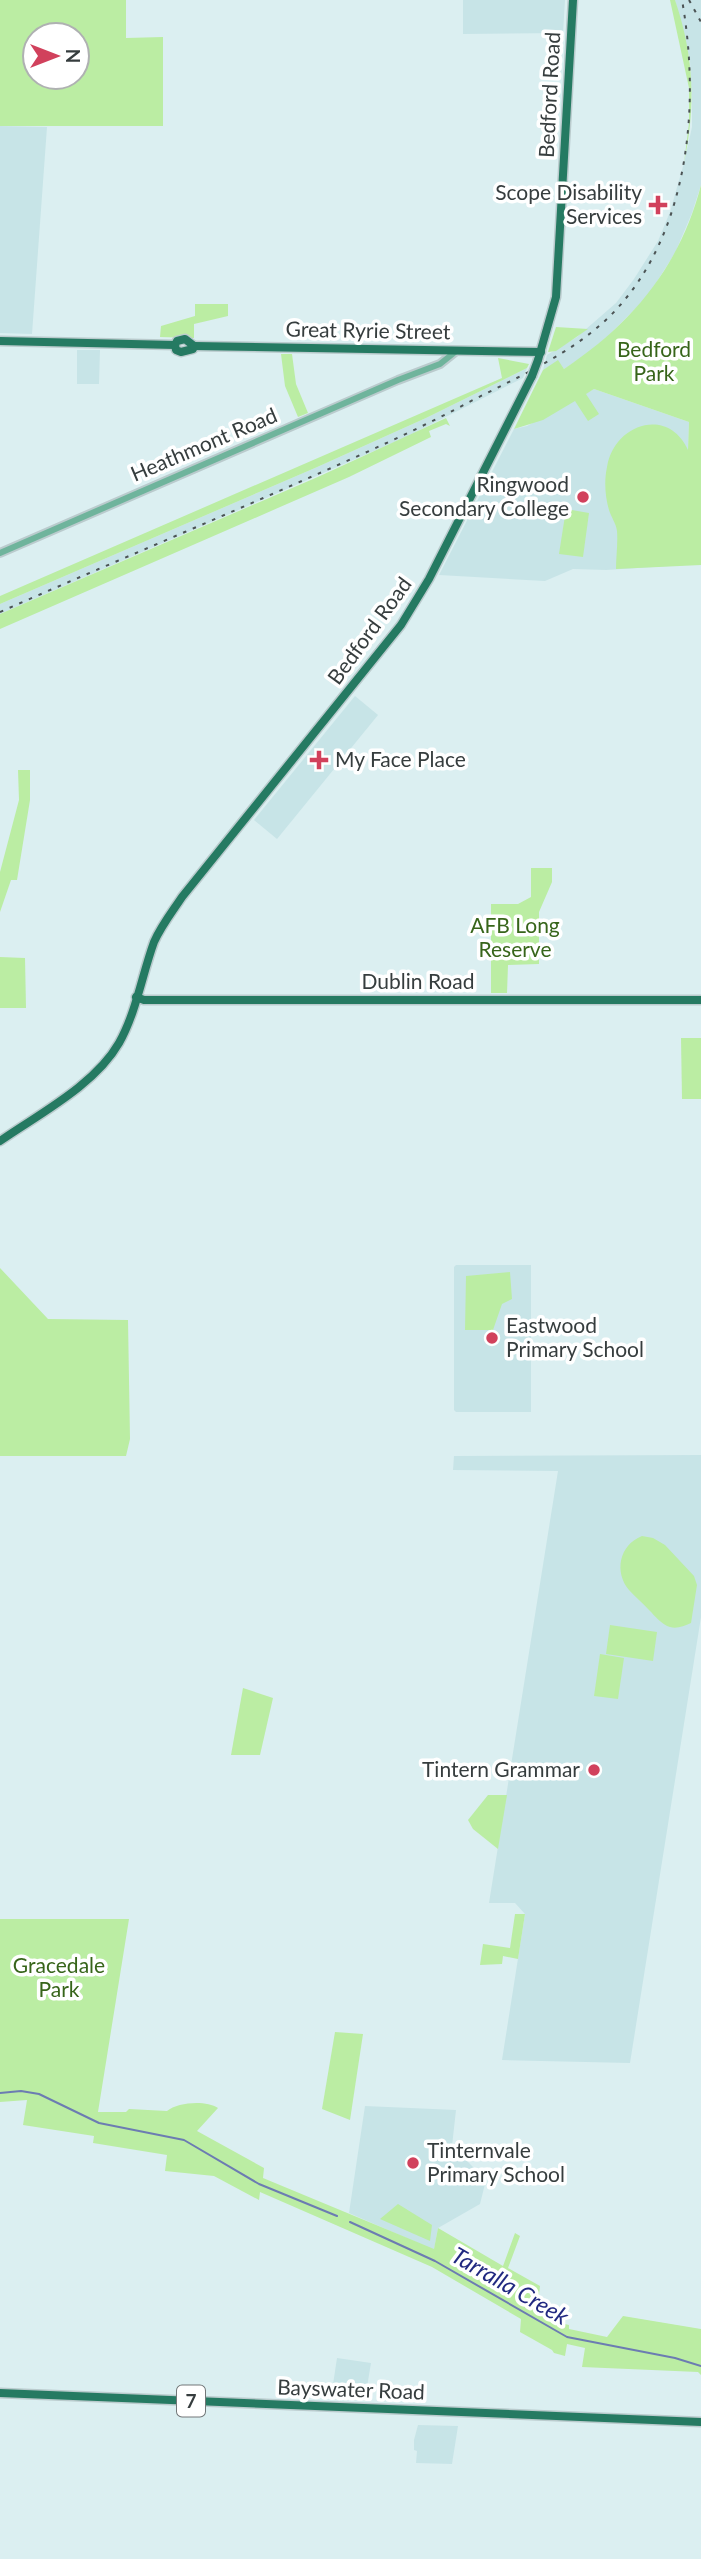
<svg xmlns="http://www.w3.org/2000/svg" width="701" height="2559" viewBox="0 0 701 2559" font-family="Lato,sans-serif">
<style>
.built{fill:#c7e4e7}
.green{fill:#bbeda3;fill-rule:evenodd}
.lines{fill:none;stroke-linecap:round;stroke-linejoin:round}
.stream{stroke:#6c7cb2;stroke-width:2}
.minor-casing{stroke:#bacbcd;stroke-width:10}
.major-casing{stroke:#bacbcd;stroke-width:11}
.minor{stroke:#6fb49c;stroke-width:6}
.major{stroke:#257a62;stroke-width:8}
.rail{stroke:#4b5354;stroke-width:2;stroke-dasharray:3.5 7;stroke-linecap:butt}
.major-bridge-casing{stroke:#bacbcd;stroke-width:11;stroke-linecap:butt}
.major-bridge{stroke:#257a62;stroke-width:8}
.poi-dot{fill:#d1415c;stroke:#fff;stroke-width:2.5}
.labels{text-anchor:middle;stroke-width:7;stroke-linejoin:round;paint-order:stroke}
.shield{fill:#fff;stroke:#727778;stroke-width:2}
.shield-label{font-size:19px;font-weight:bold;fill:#363d3e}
.street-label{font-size:21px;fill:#363d3e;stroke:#fff}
.poi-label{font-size:21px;fill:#363d3e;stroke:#fff;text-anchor:end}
.park-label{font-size:21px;fill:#37651a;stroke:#fff}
.water-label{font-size:23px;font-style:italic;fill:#212981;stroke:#fff}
</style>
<rect width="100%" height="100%" fill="#dbeff1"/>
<g class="built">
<path d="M463,0h102l-2,33 -100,1z"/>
<path d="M675,0h26v185l-9,28 -17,40 -28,44 -39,39 -24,20 -20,13 -6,-8 -15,9 4,-15 30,-18 39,-34 18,-24 24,-38 12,-29 14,-49 8,-36v-27l-2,-39z"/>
<path d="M0,126l47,1 -15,207 -32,-1z"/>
<path d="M77,350h23l-1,34h-22z"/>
<path d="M527,368l-4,10 -117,59 -406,177v-10l315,-136 111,-50z"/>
<path d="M594,389l95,33 -4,143 -79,5 -33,-1 -28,12 -106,-6 75,-146 13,-3z"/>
<path d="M355,696l23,19 -101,124 -23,-19z"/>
<path d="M456,1265h75v147h-75l-2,-2v-143z"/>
<path d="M701,1455v162l-71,446 -128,-3 23,-146 -10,-11h-26l69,-432 -105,-1 1,-14z"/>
<path d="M365,2106l91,4 -4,36 34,34 -6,24 -42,24 -4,22 -85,-37z"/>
<path d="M337,2358l34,5 -5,30 -34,-2z"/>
<path d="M418,2425l40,1 -6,38 -36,-1 1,-12 -3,-1v-10z"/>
</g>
<g class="green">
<path d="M0,0h126v38l37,-1v89h-163zM77,35v42h-42v-42z"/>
<path d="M670,0h5l1,3c18,55 20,103 8,160l5,-40v-35z"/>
<path d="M701,185v380l-85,4c0,-12 2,-26 1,-38 -1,-8 -6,-14 -8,-21 -4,-14 -5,-29 -2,-43 7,-43 61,-61 81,-17l1,-28 -95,-33 -8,5 13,20 -11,7 -13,-20 -32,19 -29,9 29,-59 15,-10 6,9c69,-46 116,-103 137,-184z"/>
<path d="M195,304h33v12l-34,8v14l-34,-1 1,-11 34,-10z"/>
<path d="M556,327l32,2 -32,22 -8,1z"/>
<path d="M281,354h11l4,30 12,29 -10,4 -13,-31z"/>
<path d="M498,358l31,6 -2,4 -101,50 -111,50 -315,136v-8l502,-218z"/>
<path d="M446,418l4,8 -4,-2 -17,7 2,6 -82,40 -349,152v-15l320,-138z"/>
<path d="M566,509l23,4 -6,44 -24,-3z"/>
<path d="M18,770h12v30l-13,80h-6l-11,32v-40l19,-72z"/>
<path d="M531,868h21v14l-13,30v52l-31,1 -1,28h-16v-89h27l13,-7z"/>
<path d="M0,957l25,1 1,50h-26z"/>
<path d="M681,1038h20v61h-19z"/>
<path d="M0,1268l48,51 80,1 2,119 -4,17h-126z"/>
<path d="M510,1272l2,27 -10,5 -9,26h-28l1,-54z"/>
<path d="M642,1536l11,2 12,7 29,31 3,9 -6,38c-7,3 -14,6 -21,4 -8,-2 -15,-11 -21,-17 -6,-7 -14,-13 -20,-20 -15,-18 -10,-45 13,-54z"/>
<path d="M610,1625l47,7 -4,29 -47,-7z"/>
<path d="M600,1654l24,4 -6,41 -24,-3z"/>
<path d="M243,1688l30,10 -13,57h-29z"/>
<path d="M488,1795h19l-9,54 -25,-20 -5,-9z"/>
<path d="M515,1914h10l-7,45 -15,-3 -1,8 -22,1 3,-21 27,4z"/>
<path d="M0,1919h129l-31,193h28l3,-3 38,2c11,-9 39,-11 51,-3l-21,23 67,37 -1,10 171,71 4,-21 65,38 12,-33 5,3 -12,32 32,18 -3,25 19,11 13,3v4l38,8 16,-21 78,13v46l-3,-3 -116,-5 3,-19 -18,-4 -2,12 -11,-3 -2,-3 -32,-18 1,-13 -89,-52 -172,-75 -1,8 -45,-24 -49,-5 2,-16 -74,-12 1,-7 -71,-11 4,-25 -27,2z"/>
<path d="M335,2032l28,2 -13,86 -28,-11z"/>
<path d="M398,2204l34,21 -2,16 -50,-22z"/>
</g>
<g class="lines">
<g class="stream">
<path d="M0,2093l21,-2 18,3 60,29 85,17 75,44 78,32"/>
<path d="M350,2222l85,39 132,76 108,21 26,8"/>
</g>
<g class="minor-casing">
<path id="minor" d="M0,553l398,-173 42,-16 15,-12"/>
</g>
<g class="major-casing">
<g id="major">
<path d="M0,341l175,4"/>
<path d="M175,345l1,5 5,2 12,-3 1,-3"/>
<path d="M175,345l2,-4 8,-2 9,7"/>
<path d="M194,346l347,6"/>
<path d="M538,360l18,-63 17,-297"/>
<path d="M136,997l8,3h557"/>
<path d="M0,1141c39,-27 95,-56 119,-98 17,-30 23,-68 35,-101 7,-16 18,-30 28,-45l219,-272 28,-46 103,-203"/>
<path d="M0,2393l701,29"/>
</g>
</g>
<use href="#minor" class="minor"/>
<use href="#major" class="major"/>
<g class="rail">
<path d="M689,0l12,22"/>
<path d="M0,612c95,-42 191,-82 286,-124 63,-28 126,-55 187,-88 47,-24 96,-45 135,-82 81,-79 93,-211 74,-318"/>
</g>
<g class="major-bridge-casing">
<path id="major-bridge" d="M532,376l6,-16"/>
</g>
<use href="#major-bridge" class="major-bridge"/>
</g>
<g class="poi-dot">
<path d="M654.5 194.5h7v7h7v7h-7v7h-7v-7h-7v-7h7z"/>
<circle cx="583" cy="497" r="7"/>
<path d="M315.5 749.5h7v7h7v7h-7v7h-7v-7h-7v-7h7z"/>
<circle cx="492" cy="1338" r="7"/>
<circle cx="594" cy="1770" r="7"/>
<circle cx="413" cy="2163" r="7"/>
</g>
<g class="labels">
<rect class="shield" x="177" y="2385.5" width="28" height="31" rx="5"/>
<g class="shield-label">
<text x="191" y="2408">7</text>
</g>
<g class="street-label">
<text transform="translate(550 95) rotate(-87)" y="7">Bedford Road</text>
<text transform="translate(368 331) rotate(1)" y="7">Great Ryrie Street</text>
<text transform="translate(204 445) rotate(-23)" y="7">Heathmont Road</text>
<text transform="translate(370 631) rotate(-54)" y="7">Bedford Road</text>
<text x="418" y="989">Dublin Road</text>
<text transform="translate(351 2390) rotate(2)" y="7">Bayswater Road</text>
</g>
<g class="poi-label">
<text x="642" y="200">Scope Disability<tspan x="642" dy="24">Services</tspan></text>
<text x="569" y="492">Ringwood<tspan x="569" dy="24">Secondary College</tspan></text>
<text x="335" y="767" text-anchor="start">My Face Place</text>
<text x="506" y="1333" text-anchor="start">Eastwood<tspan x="506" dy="24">Primary School</tspan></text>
<text x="580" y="1777">Tintern Grammar</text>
<text x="427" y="2158" text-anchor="start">Tinternvale<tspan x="427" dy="24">Primary School</tspan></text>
</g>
<g class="park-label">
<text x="654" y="357">Bedford<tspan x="654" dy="24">Park</tspan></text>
<text x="515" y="933">AFB Long<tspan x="515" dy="24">Reserve</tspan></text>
<text x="59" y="1973">Gracedale<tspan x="59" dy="24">Park</tspan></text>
</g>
<g class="water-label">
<text transform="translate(510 2286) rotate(30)" y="8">Tarralla Creek</text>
</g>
</g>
<g transform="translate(56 56) rotate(90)"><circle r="33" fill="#ffffff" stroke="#afb1b2" stroke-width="2"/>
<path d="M0-5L12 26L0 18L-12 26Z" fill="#d1415c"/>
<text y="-10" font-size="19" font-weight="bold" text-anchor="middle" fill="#363d3e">N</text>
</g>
</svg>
